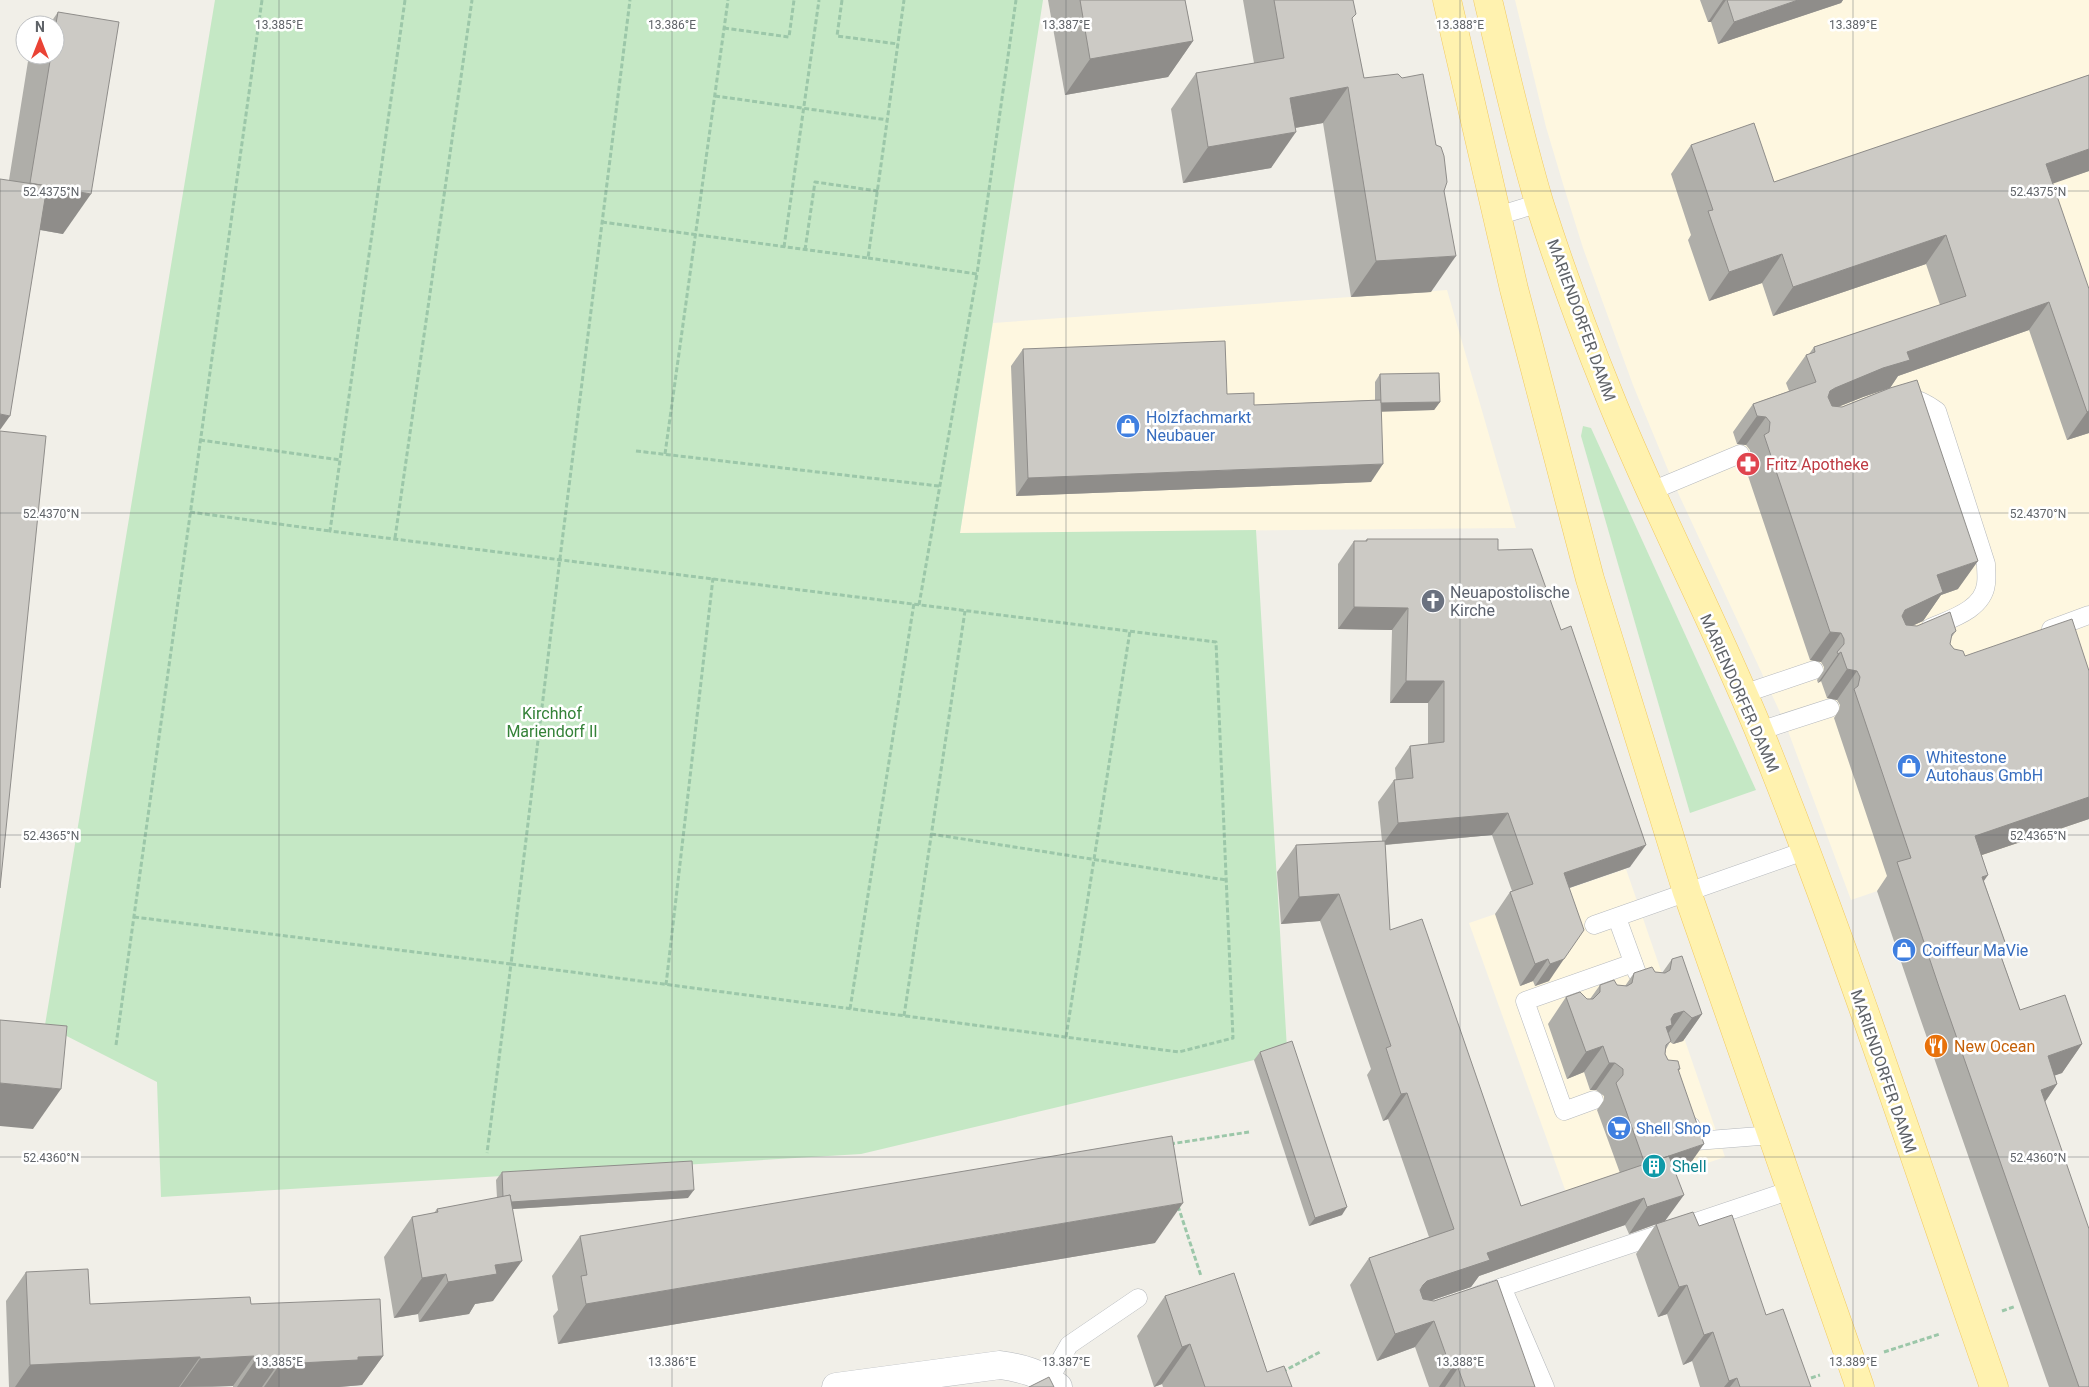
<svg xmlns="http://www.w3.org/2000/svg" width="2089" height="1387" viewBox="0 0 2089 1387" font-family="Roboto,sans-serif">
<style>
.commercial{fill:#fef7e0}
.green{fill:#c5e8c5}
.lines{fill:none;stroke-linecap:round;stroke-linejoin:round}
.lane-casing{stroke:#b5b8bc;stroke-width:19}
.street-casing{stroke:#b5b8bc;stroke-width:29}
.primary-casing{stroke:#f2c960;stroke-width:29}
.path{stroke:#9cc7a9;stroke-width:3;stroke-dasharray:5 2.5;stroke-linecap:butt}
.lane{stroke:#fff;stroke-width:18}
.street{stroke:#fff;stroke-width:28}
.primary{stroke:#fff2af;stroke-width:28}
.wall{fill:#afaea9;fill-rule:evenodd}
.shaded-wall{fill:#8f8d8a}
.building{fill:#cccac5;stroke:#8f8d8a}
.ticks{fill:none;stroke:#5f6368;stroke-width:1;stroke-opacity:0.45}
.labels{text-anchor:middle;stroke-width:5;stroke-linejoin:round;paint-order:stroke}
.street-label{font-size:16px;fill:#5f6368;stroke:#fff}
.shop-label{font-size:16px;fill:#366cbe;stroke:#fff;text-anchor:start}
.health-label{font-size:16px;fill:#be3a42;stroke:#fff;text-anchor:start}
.worship-label{font-size:16px;fill:#5b616d;stroke:#fff;text-anchor:start}
.park-label{font-size:16px;fill:#348238;stroke:#fff}
.food-label{font-size:16px;fill:#c56008;stroke:#fff;text-anchor:start}
.culture-label{font-size:16px;fill:#0d838f;stroke:#fff;text-anchor:start}
.ticks-label{font-size:12px;text-anchor:middle;fill:#5f6368;stroke:#fff;stroke-width:5;stroke-linejoin:round;paint-order:stroke}
</style>
<rect width="100%" height="100%" fill="#f1efe8"/>
<g class="commercial">
<path d="M1515,0h574v819l-238,81 -66,-177 -112,-241 -40,-97 -50,-137 -20,-64 -17,-57z"/>
<path d="M1447,290l69,238 -556,5 33,-210z"/>
<path d="M1626,869l99,288 -153,52 -103,-286z"/>
</g>
<g class="green">
<path d="M215,0h828l-83,533 296,-3 31,519 -33,11 -40,10 -353,84 -700,43 -4,-115 -112,-57z"/>
<path d="M1583,426l8,2 165,362 -66,23 -109,-377z"/>
</g>
<g class="lines">
<g class="lane-casing">
<g id="lane">
<path d="M1497,216l43,-13"/>
<path d="M1903,397c14,1 23,6 34,14l49,153c0,7 1,14 0,20 -3,26 -36,35 -56,44"/>
<path d="M1649,492l91,-38"/>
<path d="M2051,629l38,-14"/>
<path d="M1743,694l71,-24"/>
<path d="M1759,731l71,-23"/>
<path d="M1617,918l20,55"/>
<path d="M1594,925l213,-75"/>
<path d="M1594,1100l-30,11 -39,-110 108,-38"/>
<path d="M1691,1126l5,15 76,-6"/>
<path d="M1502,1287l43,100"/>
<path d="M1479,1295l312,-105"/>
<path d="M1049,1380l20,-35 69,-47"/>
</g>
</g>
<g class="street-casing">
<path id="street" d="M836,1387l164,-22c21,3 41,8 58,22"/>
</g>
<g class="primary-casing">
<g id="primary">
<path d="M1447,0l67,289 76,290 97,313 173,495"/>
<path d="M1488,0c16,67 31,135 51,202 21,66 45,131 71,195 47,117 107,229 154,346 85,212 155,429 230,644"/>
</g>
</g>
<g class="path">
<path d="M405,0l-75,531 886,111 17,396 -54,14 -668,-88 49,-406 70,-558"/>
<path d="M842,0l-5,36 61,8"/>
<path d="M724,28l65,9 5,-37"/>
<path d="M715,96l173,24"/>
<path d="M602,222l266,36 36,-258"/>
<path d="M784,247l35,-247"/>
<path d="M805,250l10,-68 63,9"/>
<path d="M868,258l109,16 39,-274"/>
<path d="M200,440l140,20"/>
<path d="M636,451l303,35"/>
<path d="M665,454l63,-454"/>
<path d="M190,512l140,19"/>
<path d="M395,538l77,-538"/>
<path d="M919,605l58,-331"/>
<path d="M931,834l295,46"/>
<path d="M134,917l377,47 -24,189"/>
<path d="M666,985l47,-407"/>
<path d="M850,1009l64,-406"/>
<path d="M904,1016l61,-405"/>
<path d="M1066,1037l64,-406"/>
<path d="M116,1045l146,-1045"/>
<path d="M1170,1144l79,-12"/>
<path d="M1178,1206l23,70"/>
<path d="M2002,1311l14,-5"/>
<path d="M1884,1352l56,-18"/>
<path d="M1282,1372l38,-20"/>
<path d="M1811,1378l9,-3"/>
</g>
<use href="#lane" class="lane"/>
<use href="#street" class="street"/>
<use href="#primary" class="primary"/>
</g>
<g class="wall">
<path d="M1048,0h137l8,41 -25,36 -103,18z"/>
<path d="M1243,0h110l-1,20 12,58 72,67 8,46 -13,101 -80,5 -28,-174 -28,5 -24,40 -88,15 -12,-74 25,-36 58,-10z"/>
<path d="M1700,0h143l-2,3 -123,41 -7,-22h-3z"/>
<path d="M58,12l5,222 -23,-4 -31,-50 20,-125h26v-30h-6z"/>
<path d="M2089,75v96l-37,12 36,106 1,144 -22,7 -38,-110 -131,46 -8,12 68,201 -17,6 -18,26 -11,5 44,5 -5,7 -1,6 4,5 11,7 124,15v148l-107,36 2,27 22,63 -6,8 20,57 62,34 -20,29 -7,2 2,9 -12,18 44,285h-40l-130,-372 -42,-124 10,-15 -53,-158 5,-8 1,-5 -3,-5 -10,-2 -6,-17 -3,2 -1,-3 7,-10v-3l-3,-5 -11,-2 -66,-196 5,-8 1,-6 -4,-5 -9,-1 -4,-12 20,-28 36,-13 -3,-8 20,-28 3,-1 5,-7 126,-42 -14,-41 -153,52 -11,-33 -53,18 -21,-61 3,-5 -20,-61 20,-29 83,37zM1889,388l-47,19h-4l25,-10z"/>
<path d="M1023,349l204,45 27,11 121,-5v-18l5,-8 60,28 -6,8 -53,1 -10,71 -355,14 -5,-130z"/>
<path d="M1367,539l131,11 132,317 -61,21 -20,93 -14,5 -2,-5 -13,5 -25,-72 15,-22 2,-1 -20,-56 -107,10 5,85 131,276 99,-33 -23,-63 7,-10v-4l-8,-6h-6l-6,-18 -17,7 -19,-55 18,-27 24,2 10,-14h17l8,1 9,-13 21,-1 7,1 10,-14 30,55 -19,27 -10,3 -3,-2 -4,7 -1,5 3,6 12,9 -2,3 7,99 -9,3 -11,47 34,5 67,89 45,72h-111l-8,-26 -9,4 -16,-51 -9,3 -22,-63 20,-30 -27,10 -4,-9 -146,51 -8,11 -41,14 105,86h-106l-14,-40 -38,14 -27,-76 19,-27 60,-21 -41,-118 -5,2 -16,-46 4,-6 -51,-148 -39,3 -4,-52 19,-27 86,-4 -4,-39 16,-22h2l-1,-12 15,-22 18,-2v-41h-38l2,-73 -54,-1v-65l16,-23h11z"/>
<path d="M1260,1052l82,163 -33,11 -55,-166z"/>
<path d="M502,1172l186,26 -175,11 -20,92 -18,3 -6,10 -50,8 -1,-8 -24,4 -10,-61 28,-40 22,-4 3,-4 60,-11 -1,-18z"/>
<path d="M580,1236l575,7 -597,101 -5,-28 5,-6 -6,-34z"/>
<path d="M26,1272l64,32h161l132,52 -21,29 -23,2h-106v-1l-21,1h-203l-3,-86z"/>
<path d="M1165,1296l102,76 25,15h-129l-1,-3 -8,3 -17,-51z"/>
</g>
<g class="shaded-wall">
<path d="M1723,0h3l-15,22h-3z"/>
<path d="M1798,0h45l-2,3 -123,41 16,-22z"/>
<path d="M1193,41l-25,36 -103,18 25,-36z"/>
<path d="M1348,87l-25,36 -58,10 25,-35z"/>
<path d="M1296,132l-25,36 -88,15 25,-36z"/>
<path d="M2089,149v22l-63,22 20,-29z"/>
<path d="M30,183l61,11 -28,40 -61,-11z"/>
<path d="M1946,235l-20,29 -153,52 20,-29z"/>
<path d="M1782,254l-20,29 -53,18 20,-29z"/>
<path d="M1456,256l-25,36 -80,5 25,-36z"/>
<path d="M2049,302l-20,28 -131,46 -8,12 -27,9 -48,19 15,-25 5,-3 72,-36z"/>
<path d="M1440,402l-6,8 -59,2 6,-9z"/>
<path d="M2089,411v22l-22,7 20,-28z"/>
<path d="M0,414l10,2 -10,14z"/>
<path d="M1757,416l9,1 -20,28 -9,-1z"/>
<path d="M1383,464l-12,18 -355,14 12,-18z"/>
<path d="M1978,561l-20,28 -17,6 -18,26 -38,17 20,-28 32,-35z"/>
<path d="M1354,607l54,1 -16,22 -54,-1z"/>
<path d="M1830,632l11,1 -20,29 -11,-2z"/>
<path d="M1841,652l-20,29 -3,2 20,-29z"/>
<path d="M1847,669l10,2 -20,29 -10,-2z"/>
<path d="M1406,681h38l-16,22h-38z"/>
<path d="M2089,797v22l-134,45 20,-28z"/>
<path d="M1508,813l-16,22 -110,10 16,-22z"/>
<path d="M1646,845l-16,22 -81,28 15,-22z"/>
<path d="M1988,875l-20,29 14,-27z"/>
<path d="M1339,894l-19,27 -39,3 18,-27z"/>
<path d="M2006,945l-20,29 12,-26z"/>
<path d="M1548,959l-15,22 -13,5 15,-22z"/>
<path d="M1564,959l-15,22 -14,5 15,-22z"/>
<path d="M1684,1011l-19,27 -9,2 18,-26z"/>
<path d="M1702,1014l-19,27 -10,3 19,-26z"/>
<path d="M2082,1044l-20,29 -34,12 20,-29z"/>
<path d="M1603,1046l-19,26 -17,7 19,-27z"/>
<path d="M1609,1063h6l-19,27h-6z"/>
<path d="M0,1083l61,6 -28,40 -33,-3z"/>
<path d="M2057,1084l-19,28 3,-22z"/>
<path d="M1407,1093l-19,26 -5,2 18,-27z"/>
<path d="M1704,1144l-19,27 -41,14 19,-27z"/>
<path d="M694,1190l-6,8 -190,12 5,-8z"/>
<path d="M1684,1195l-19,26 -36,13 18,-27z"/>
<path d="M1644,1198l-19,27 -146,51 -8,11 -62,21 14,-23 4,-4 60,-28z"/>
<path d="M1183,1203l-28,40 -597,101 28,-40z"/>
<path d="M1347,1207l-5,8 -33,11 6,-8z"/>
<path d="M522,1261l-29,40 -18,3 -6,10 -50,8 29,-40 47,-17z"/>
<path d="M446,1274l-28,40 -24,4 28,-40z"/>
<path d="M1687,1285l-20,29 -9,3 21,-30z"/>
<path d="M1434,1321l-19,26 -38,14 18,-27z"/>
<path d="M1713,1332l-21,29 -9,4 21,-30z"/>
<path d="M1190,1344l-28,40 -8,3 28,-40z"/>
<path d="M254,1356l-21,30 -53,1 20,-28z"/>
<path d="M383,1356l-21,29 -23,2h-75l16,-23 78,-7z"/>
<path d="M200,1357l-21,30h-164l15,-22z"/>
<path d="M280,1361l-18,26h-25l17,-25z"/>
<path d="M1458,1368l-13,19h-6l12,-18z"/>
<path d="M1737,1378l-7,9h-6l5,-6z"/>
</g>
<g class="building">
<path d="M1080,0h105l8,41 -103,18z"/>
<path d="M1274,0h79l3,14 -4,4 12,60 34,-4 4,4 21,-4 13,71 5,2 3,9 3,26 -3,9 12,65 -80,5 -28,-174 -58,11 6,34 -88,15 -12,-74 88,-15z"/>
<path d="M1727,0h71l-64,22z"/>
<path d="M58,12l61,10 -28,172 -61,-11 21,-128h4v-26z"/>
<path d="M2089,75v74l-43,15 43,125v122l-2,1 -38,-110 -142,50 3,8 -27,8 -48,20 -5,3 -2,6 4,9 10,1 48,-19 27,-8 61,181 -41,14 6,17 -38,18 -3,6 4,9 11,1 33,-14 6,19 -4,3 -2,10 4,5 9,2 2,5 107,-37 17,52v126l-114,39 13,39 -6,2 24,68 -8,3 22,62 45,-15 17,49 -34,12 9,28 -16,6 48,139v158h-10l-140,-400 -42,-125 14,-4 -57,-169 4,-3 2,-9 -3,-6 -10,-2 -6,-17 -3,2 -1,-2 7,-8v-5l-3,-6 -11,-1 -66,-197 5,-3 1,-10 -4,-5 -9,-1 -4,-12 63,-22 -10,-27 9,-3 -1,-5 152,-51 -20,-61 -153,52 -11,-33 -53,18 -21,-61 5,-1 -22,-65 63,-22 20,59z"/>
<path d="M0,179l47,7 -37,230 -10,-2z"/>
<path d="M1225,341l2,53 27,-1v12l127,-5 2,64 -355,14 -5,-129z"/>
<path d="M1439,373l1,29 -59,1 -1,-29z"/>
<path d="M0,431l46,5 -46,452z"/>
<path d="M1367,539h131v11l34,-1 29,81 10,-4 75,219 -82,28 20,57 -20,29 -14,5 -2,-5 -13,5 -25,-72 23,-8 -25,-71 -110,10 -4,-43 19,-2 -3,-32 34,-4v-61h-38l2,-73 -54,-1v-66h13z"/>
<path d="M1385,841l5,89 32,-11 99,287 124,-42 -29,-81 7,-8v-6l-8,-6h-6l-6,-17 -17,6 -20,-55 14,-5 7,7h6l7,-7v-7l14,-5 3,5 10,1 5,-3 2,-10 18,-6 3,5 10,1 5,-3 2,-11 10,-3 20,58 -10,4 -8,-7 -10,3 -3,5 1,6 -6,2 5,14 -5,4 -1,9 3,6 10,1 2,8h-2l26,75 -41,14 6,-2 15,39 -37,12 -3,-9 -157,55 3,7 -63,21 -4,4 -3,5 3,9 11,2 63,-21 38,107h-70l-7,-19 -7,1 -17,-48 -39,13 -26,-76 85,-29 -47,-136 -6,1 -15,-46 5,-2 -52,-152 -40,3 -3,-52z"/>
<path d="M0,1020l67,6 -6,63 -61,-6z"/>
<path d="M1292,1041l55,166 -32,11 -55,-166z"/>
<path d="M1172,1136l11,67 -597,101 -5,-28 6,-1 -7,-39z"/>
<path d="M692,1161l2,29 -183,12 -1,-7 -7,2 -1,-25z"/>
<path d="M510,1195l12,66 -27,4 2,9 -49,8 -2,-8 -24,4 -10,-61 26,-5 -1,-3z"/>
<path d="M1693,1212l6,14 33,-11 34,100 17,-6 28,78h-71l-3,-9 -8,3 -16,-49 -9,3 -17,-50 -8,2 -23,-63z"/>
<path d="M88,1269l2,35 160,-7 1,7 129,-5 3,57 -25,1v3l-78,4v-3l-26,1v-6l-54,3v-2l-170,8 -4,-93z"/>
<path d="M1234,1273l33,99 17,-6 8,21h-87l-15,-43 -8,3 -17,-51z"/>
<path d="M1049,1377l5,10h-25z"/>
</g>
<path class="ticks" d="M279,0v1387M672,0v1387M1066,0v1387M1460,0v1387M1853,0v1387M0,191h2089M0,513h2089M0,835h2089M0,1157h2089"/>
<defs>
<g id="shop-disc" transform="scale(1.25)"><circle r="9.5" fill="#3f7fe0" stroke="#fff"/><path d="M-5-2.5h2.3a2.7 3.5 0 0 1 5.4 0H5L5.5 6h-11ZM-1.5-2.5h3a1.5 2.3 0 0 0-3 0Z" fill="#fff"/></g>
<g id="pharmacy-disc" transform="scale(1.25)"><circle r="9.5" fill="#e0444e" stroke="#fff"/><path d="M-2-6h4v4h4v4h-4v4h-4v-4h-4v-4h4Z" fill="#fff"/></g>
<g id="church-disc" transform="scale(1.25)"><circle r="9.5" fill="#6b7280" stroke="#fff"/><path d="M-1.2-6h2.4v3.5h3.3v2.4h-3.3V6h-2.4V-.1h-3.3v-2.4h3.3Z" fill="#fff"/></g>
<g id="restaurant-disc" transform="scale(1.25)"><circle r="9.5" fill="#e8710a" stroke="#fff"/><path d="M-5-6h1v4h1v-4h1v4h1v-4h1v5L-1.5 .5V6h-2V.5L-5-1ZM5-6V6H3V1.5H1.5Q1.5-4 5-6Z" fill="#fff"/></g>
<g id="supermarket-disc" transform="scale(1.25)"><circle r="9.5" fill="#3f7fe0" stroke="#fff"/><path d="M-6-5.5h2.5l.6 2H6L4.5 2H-2.5L-4.4-4H-6ZM-1.5 3.2a1.3 1.3 0 1 0 .1 0ZM3 3.2a1.3 1.3 0 1 0 .1 0Z" fill="#fff"/></g>
<g id="building-disc" transform="scale(1.25)"><circle r="9.5" fill="#0f9aa8" stroke="#fff"/><path d="M-4-6H4V6H1V3H-1V6H-4ZM-2.5-4.3h1.7v1.8h-1.7ZM.8-4.3h1.7v1.8H.8ZM-2.5-1h1.7V.8h-1.7ZM.8-1h1.7V.8H.8Z" fill="#fff"/></g>
</defs>
<g fill-rule="evenodd">
<use href="#shop-disc" x="1128" y="426"/>
<use href="#pharmacy-disc" x="1748" y="464"/>
<use href="#church-disc" x="1433" y="601"/>
<use href="#shop-disc" x="1909" y="766"/>
<use href="#shop-disc" x="1904" y="950"/>
<use href="#restaurant-disc" x="1936" y="1046"/>
<use href="#supermarket-disc" x="1619" y="1128"/>
<use href="#building-disc" x="1654" y="1166"/>
</g>
<g class="labels">
<g class="street-label">
<text transform="translate(1582 320) rotate(70)" y="6">MARIENDORFER DAMM</text>
<text transform="translate(1740 693) rotate(66)" y="6">MARIENDORFER DAMM</text>
<text transform="translate(1884 1071) rotate(71)" y="6">MARIENDORFER DAMM</text>
</g>
<g class="shop-label">
<text x="1146" y="423">Holzfachmarkt<tspan x="1146" dy="18">Neubauer</tspan></text>
<text x="1926" y="763">Whitestone<tspan x="1926" dy="18">Autohaus GmbH</tspan></text>
<text x="1922" y="956">Coiffeur MaVie</text>
<text x="1636" y="1134">Shell Shop</text>
</g>
<g class="health-label">
<text x="1766" y="470">Fritz Apotheke</text>
</g>
<g class="worship-label">
<text x="1450" y="598">Neuapostolische<tspan x="1450" dy="18">Kirche</tspan></text>
</g>
<g class="park-label">
<text x="552" y="719">Kirchhof<tspan x="552" dy="18">Mariendorf II</tspan></text>
</g>
<g class="food-label">
<text x="1954" y="1052">New Ocean</text>
</g>
<g class="culture-label">
<text x="1672" y="1172">Shell</text>
</g>
</g>
<g class="ticks-label">
<text x="279" y="29">13.385°E</text>
<text x="672" y="29">13.386°E</text>
<text x="1066" y="29">13.387°E</text>
<text x="1460" y="29">13.388°E</text>
<text x="1853" y="29">13.389°E</text>
<text x="51" y="196">52.4375°N</text>
<text x="2038" y="196">52.4375°N</text>
<text x="51" y="518">52.4370°N</text>
<text x="2038" y="518">52.4370°N</text>
<text x="51" y="840">52.4365°N</text>
<text x="2038" y="840">52.4365°N</text>
<text x="51" y="1162">52.4360°N</text>
<text x="2038" y="1162">52.4360°N</text>
<text x="279" y="1366">13.385°E</text>
<text x="672" y="1366">13.386°E</text>
<text x="1066" y="1366">13.387°E</text>
<text x="1460" y="1366">13.388°E</text>
<text x="1853" y="1366">13.389°E</text>
</g>
<g transform="translate(40 40)"><circle r="24" fill="#ffffff" stroke="#bfc1c3"/>
<path d="M0-4L9 19L0 12L-9 19Z" fill="#ea4335"/>
<text y="-8" font-size="14" font-weight="bold" text-anchor="middle" fill="#5f6368">N</text>
</g>
</svg>
